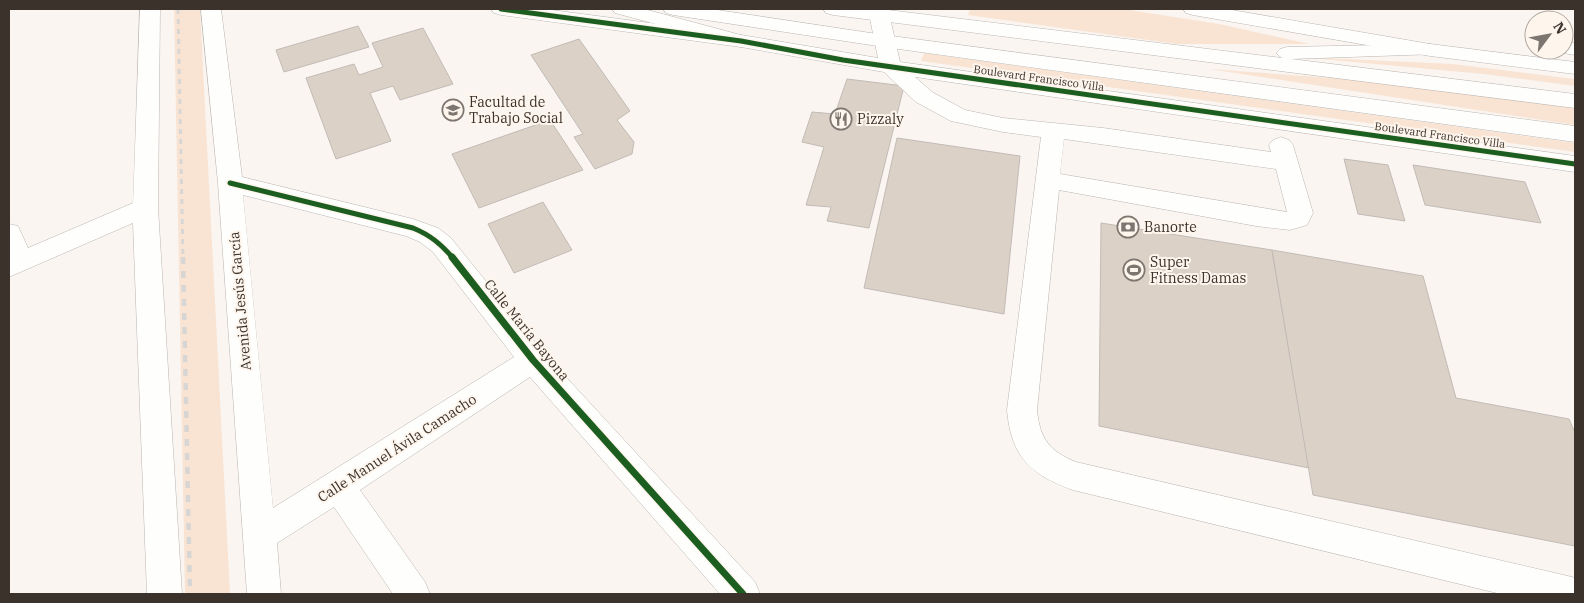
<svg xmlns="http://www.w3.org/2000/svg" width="1584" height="603" viewBox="0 0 1584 603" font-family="'IBM Plex Serif',serif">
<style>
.green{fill:#f9e4d3}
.building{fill:#dcd1c7;stroke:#c1bbb6}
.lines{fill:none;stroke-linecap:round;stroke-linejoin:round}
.minor-casing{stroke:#bab5b0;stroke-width:1}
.major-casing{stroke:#bab5b0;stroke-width:1}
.minor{fill:#fefefd;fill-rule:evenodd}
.major{fill:#fefefd;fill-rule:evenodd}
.rail-far1{stroke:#d8d6d4;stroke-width:3;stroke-dasharray:5 5;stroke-linecap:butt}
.rail{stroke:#d8d6d4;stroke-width:4.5;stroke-dasharray:7 7;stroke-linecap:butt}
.cycleway-far1-casing{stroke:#fef5ed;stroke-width:8}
.cycleway-casing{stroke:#fef5ed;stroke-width:10}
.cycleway-far1{stroke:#1b5e20;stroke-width:5}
.cycleway{stroke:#1b5e20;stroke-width:7}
.labels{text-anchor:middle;stroke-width:4;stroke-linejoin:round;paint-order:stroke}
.far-street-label{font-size:11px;fill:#3a322b;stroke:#fef5ed}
.poi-label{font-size:14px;fill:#3a322b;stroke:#fef5ed;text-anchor:start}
.street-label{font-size:14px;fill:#3a322b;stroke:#fef5ed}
</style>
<rect width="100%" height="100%" fill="#faf5f1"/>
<g class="green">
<path d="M174,9h26l30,585h-45z"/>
<path d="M970,9h153l96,15 91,20h-133l-209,-29z"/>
<path d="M924,53l651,90v9l-654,-91z"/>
<path d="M1300,57l153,7 122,15v7l-92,-12z"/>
<path d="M1209,69l223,16 143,19v21z"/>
</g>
<g class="building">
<path d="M358,26l11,21 -85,25 -8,-22z"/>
<path d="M423,28l30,56 -53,16 -7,-14 -23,7 21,48 -55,18 -30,-81 48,-14 5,11 24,-8 -11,-24z"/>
<path d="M579,39l51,72 -13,9 17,22 -2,12 -37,15 -21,-32 9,-3 -52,-79z"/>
<path d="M847,79l57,7 -35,142 -42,-7 4,-14 -25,-2 18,-58 -22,-5 10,-30 23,2z"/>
<path d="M550,120l33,50 -104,38 -27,-54z"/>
<path d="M897,138l123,18 -16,158 -140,-26z"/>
<path d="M1344,159l44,6 17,56 -47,-7z"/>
<path d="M1413,165l112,17 16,41 -116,-18z"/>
<path d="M543,202l29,48 -58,23 -26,-49z"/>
<path d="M1101,223l171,27 37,218 -210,-42z"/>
<path d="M1272,250l151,26 33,122 113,21 6,14v113l-262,-51z"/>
</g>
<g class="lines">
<g class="minor-casing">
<g id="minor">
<path d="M140,9h20l-2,199 24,386h-35l-14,-371 -124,54v-53l9,2 10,22 105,-45z"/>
<path d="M201,9h20l21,168 171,42 25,9 13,10 92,114 212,230 5,12h-40l-190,-217 -170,113 65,92 5,12h-37l-59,-87 -57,36 4,51h-34l-29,-411zM243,195l163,41 14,6 13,10 81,105 -241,151z"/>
<path d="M491,9h53l197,26 137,23 -10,-49h20l12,53 675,94v16l-660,-95 17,15 33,18 38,8 100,10 168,24 -2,-7 4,-5 8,-3 8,3 4,5 20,68 -6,12 -17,5 -34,-4 -197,-36 -22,220c3,29 12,41 39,52l496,115 3,1v16h-74l-428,-104c-42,-15 -62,-33 -66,-80l34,-273 -38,-5 -52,-11 -35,-19 -32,-30 -143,-25 -240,-32 -7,-2zM1064,139l212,30 11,43 -227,-38z"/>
<path d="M1183,9h43l204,35 145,18v12l-145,-18 -237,-41 -7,-2z"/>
<path d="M1564,42l11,1v12l-18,-3 -2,-2h9z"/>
</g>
</g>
<g class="major-casing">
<g id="major">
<path d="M612,9h32l104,28 3,4 -3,4 -7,2 -126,-34z"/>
<path d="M663,9h48l173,26 691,91v16l-691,-95 -211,-32 -7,-2z"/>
<path d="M823,9h57l402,49 -6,-5 4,-4 7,-2 143,-3 7,2 3,4 -3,4 -146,5 284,35v14l-742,-93 -7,-2z"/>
</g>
</g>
<use href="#minor" class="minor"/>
<use href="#major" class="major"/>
<path class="rail-far1" d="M178,9l5,249"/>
<path class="rail" d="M183,257l7,337"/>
<g class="cycleway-far1-casing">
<g id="cycleway-far1">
<path d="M501,9l240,32 102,19 732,104"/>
<path d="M230,183l183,45c17,7 28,16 40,30"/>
</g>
</g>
<g class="cycleway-casing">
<path id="cycleway" d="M452,257l81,103 210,234"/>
</g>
<use href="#cycleway-far1" class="cycleway-far1"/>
<use href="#cycleway" class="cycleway"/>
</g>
<defs>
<g id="university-ring" transform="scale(1.125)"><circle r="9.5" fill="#fef5ed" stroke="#7d7670" stroke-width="1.5"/><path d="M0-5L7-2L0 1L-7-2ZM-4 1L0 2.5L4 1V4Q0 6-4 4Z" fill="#7d7670"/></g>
<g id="restaurant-ring" transform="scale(1.125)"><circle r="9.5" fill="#fef5ed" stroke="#7d7670" stroke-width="1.5"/><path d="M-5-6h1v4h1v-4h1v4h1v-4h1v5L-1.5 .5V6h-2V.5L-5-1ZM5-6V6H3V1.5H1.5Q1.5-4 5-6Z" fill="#7d7670"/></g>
<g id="bank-ring" transform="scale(1.125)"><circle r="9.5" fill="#fef5ed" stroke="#7d7670" stroke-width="1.5"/><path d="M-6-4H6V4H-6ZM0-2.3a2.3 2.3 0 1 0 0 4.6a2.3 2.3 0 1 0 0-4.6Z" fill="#7d7670"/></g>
<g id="stadium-ring" transform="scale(1.125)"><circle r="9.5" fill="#fef5ed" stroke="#7d7670" stroke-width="1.5"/><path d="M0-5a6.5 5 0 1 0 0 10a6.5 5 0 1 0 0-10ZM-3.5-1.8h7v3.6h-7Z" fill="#7d7670"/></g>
</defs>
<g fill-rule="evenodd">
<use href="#university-ring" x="453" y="110"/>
<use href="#restaurant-ring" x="841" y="119"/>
<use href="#bank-ring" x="1128" y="227"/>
<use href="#stadium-ring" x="1134" y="270"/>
</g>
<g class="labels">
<g class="far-street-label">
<text transform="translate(1039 78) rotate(8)" y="4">Boulevard Francisco Villa</text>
<text transform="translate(1440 135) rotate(8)" y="4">Boulevard Francisco Villa</text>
</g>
<g class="poi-label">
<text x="469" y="107">Facultad de<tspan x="469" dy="16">Trabajo Social</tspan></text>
<text x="857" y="124">Pizzaly</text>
<text x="1144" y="232">Banorte</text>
<text x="1150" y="267">Super<tspan x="1150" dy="16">Fitness Damas</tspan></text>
</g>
<g class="street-label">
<text transform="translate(240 301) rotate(-95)" y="5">Avenida Jesús García</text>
<text transform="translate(527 330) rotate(51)" y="5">Calle María Bayona</text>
<text transform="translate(397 448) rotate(-33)" y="5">Calle Manuel Ávila Camacho</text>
</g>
</g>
<rect width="1584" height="603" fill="none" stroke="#3a322b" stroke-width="20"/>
<g transform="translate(1549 35) rotate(58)"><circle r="24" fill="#fef5ed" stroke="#b0a79f"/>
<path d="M0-4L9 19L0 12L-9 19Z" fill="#7d7670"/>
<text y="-8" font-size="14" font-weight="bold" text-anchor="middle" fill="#3a322b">N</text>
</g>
</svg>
